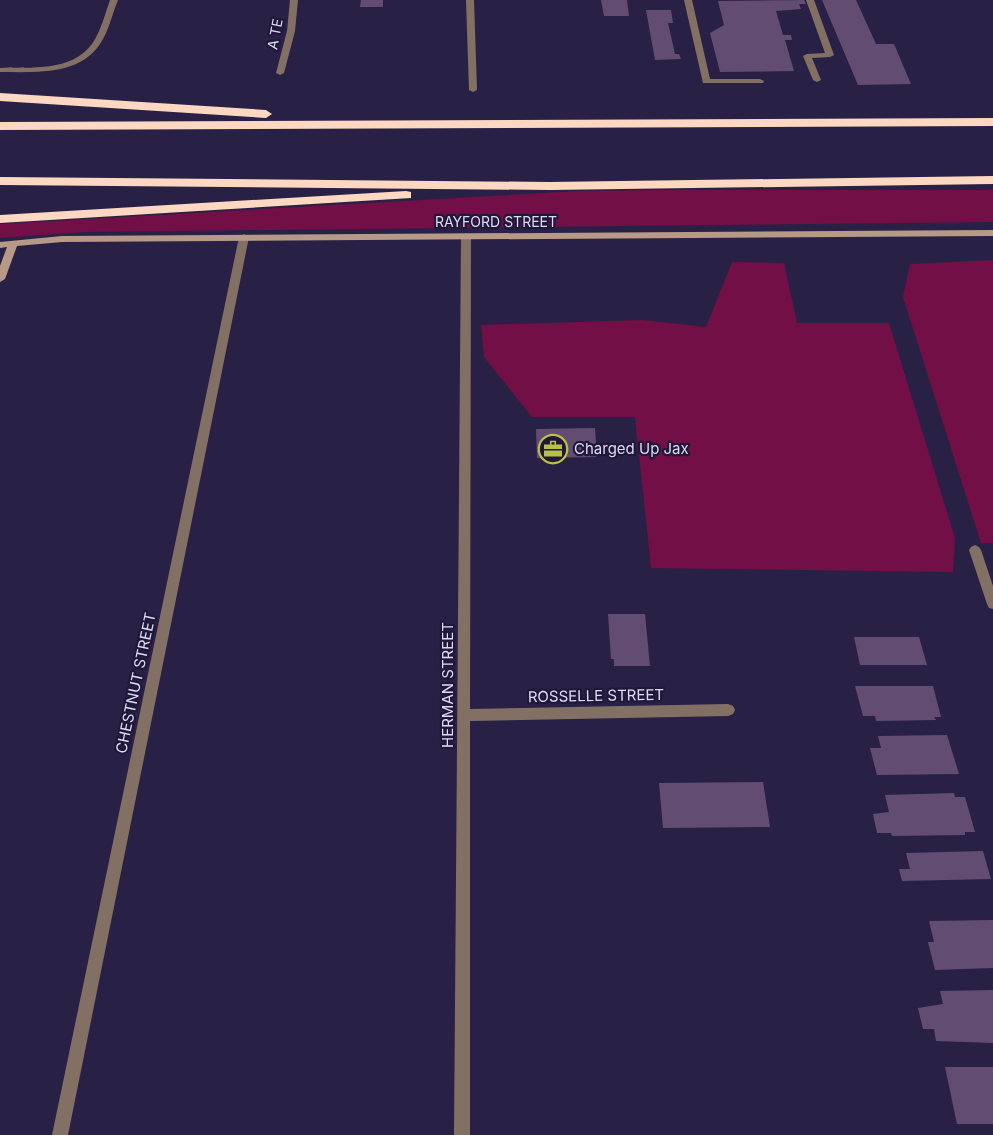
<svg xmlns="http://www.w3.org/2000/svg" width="993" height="1135" viewBox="0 0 993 1135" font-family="Inter,sans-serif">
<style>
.green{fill:#720f47}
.building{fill:#634c71}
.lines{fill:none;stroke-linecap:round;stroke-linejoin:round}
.lane{fill:#837065;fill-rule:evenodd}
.street{fill:#837065;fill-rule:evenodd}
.secondary{fill:#b69987;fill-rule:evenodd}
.highway{fill:#fcd7c1;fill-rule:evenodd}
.labels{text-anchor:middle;stroke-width:4.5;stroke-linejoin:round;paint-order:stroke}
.far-street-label{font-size:14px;fill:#dfdbf3;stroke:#20173a}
.poi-label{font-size:15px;fill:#dfdbf3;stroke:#20173a;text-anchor:start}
.street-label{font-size:15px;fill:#dfdbf3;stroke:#20173a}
</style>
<rect width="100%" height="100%" fill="#292145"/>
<g class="green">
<path d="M655,190h338v32l-908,10 -85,6v-14l579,-33z"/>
<path d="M993,260v283h-12l-78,-246 7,-33z"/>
<path d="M732,262l52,1 13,60h92l66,215 -2,34 -302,-4 -16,-151h-103l-48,-60 -3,-32 162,-5 63,7z"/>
</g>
<g class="building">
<path d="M361,0h22v7h-23z"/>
<path d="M601,0h26l2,16h-25z"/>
<path d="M804,0l2,4h-7l2,5 -25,2 7,24h8l1,5h-7l9,31 -74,1 -10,-39 14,-8 -6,-24z"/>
<path d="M822,0h34l20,44h18l17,40 -53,1z"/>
<path d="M646,10h25l2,13h-5l7,31h4l2,5 -26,1z"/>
<path d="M595,428l2,29 -60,1 -1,-29z"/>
<path d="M608,614h37l5,52h-36v-7h-3z"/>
<path d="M854,637h65l8,28h-67z"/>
<path d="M855,686h78l8,31h-7l2,3 -60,1 -1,-5h-12z"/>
<path d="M947,735l12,39 -82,1 -7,-27h11l-3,-12z"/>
<path d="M763,782l7,45 -107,1 -4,-45z"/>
<path d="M954,793l1,4h10l10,35h-10v3l-73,1 -1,-3h-14l-4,-19 16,-2 -4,-17z"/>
<path d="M983,851l8,28 -89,2 -3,-12h11l-4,-16z"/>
<path d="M993,920v48l-58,2 -7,-28h6l-5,-21z"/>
<path d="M993,990v53l-57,-2 -2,-12h-11l-5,-21 25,-4 -3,-13z"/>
<path d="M945,1067h48v57h-36z"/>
</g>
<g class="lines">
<g class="lane">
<path d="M684,0h8l18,79h50l4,2 -1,2h-60z"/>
<path d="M806,0h8l20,55 -4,2 -18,1 9,22 -4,2 -4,-2 -10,-24 4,-2 18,-1z"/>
</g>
<g class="street">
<path d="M110,0h8c-6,14 -9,31 -18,44 -21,32 -66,28 -100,28v-4c31,-1 71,4 92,-24 9,-13 13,-30 18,-44z"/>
<path d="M290,0h8l-3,31 -11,42 -4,2 -4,-2 11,-42z"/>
<path d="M466,0h8l3,90 -4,2 -4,-2z"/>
<path d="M466,233l5,3 -1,473 258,-5 5,2 2,4 -2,4 -5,2 -258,5v414h-16l7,-899z"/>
<path d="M244,234l5,3 -181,898h-16l187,-898z"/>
<path d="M975,545l4,2 2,3 12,36v23l-4,-1 -2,-4 -18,-54 2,-3z"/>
</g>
<path class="secondary" d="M993,230v6l-931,6 -45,4 -12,33 -5,3v-16l7,-19 -7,1v-6l62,-6z"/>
<g class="highway">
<path d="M0,93l266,17 6,4 -6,4 -266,-17z"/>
<path d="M993,118v8l-993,4v-8z"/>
<path d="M993,176v8l-443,6 -550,-5v-8l550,5z"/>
<path d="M406,191l5,1v6l-411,25v-8z"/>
</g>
</g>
<defs>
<g id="office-ring" transform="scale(1.5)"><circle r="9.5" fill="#20173a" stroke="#b9c046" stroke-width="1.5"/><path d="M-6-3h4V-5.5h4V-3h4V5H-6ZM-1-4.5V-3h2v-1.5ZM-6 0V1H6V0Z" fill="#b9c046"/></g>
</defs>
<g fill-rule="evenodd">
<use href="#office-ring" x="553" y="449"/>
</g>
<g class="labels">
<g class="far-street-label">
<text transform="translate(275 34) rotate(-79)" y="5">A TE</text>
<text x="496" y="227">RAYFORD STREET</text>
</g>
<g class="poi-label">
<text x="574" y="454">Charged Up Jax</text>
</g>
<g class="street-label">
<text transform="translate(136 683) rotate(-78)" y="5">CHESTNUT STREET</text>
<text transform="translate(448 685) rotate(-90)" y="5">HERMAN STREET</text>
<text transform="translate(596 696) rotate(-1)" y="5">ROSSELLE STREET</text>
</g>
</g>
</svg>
